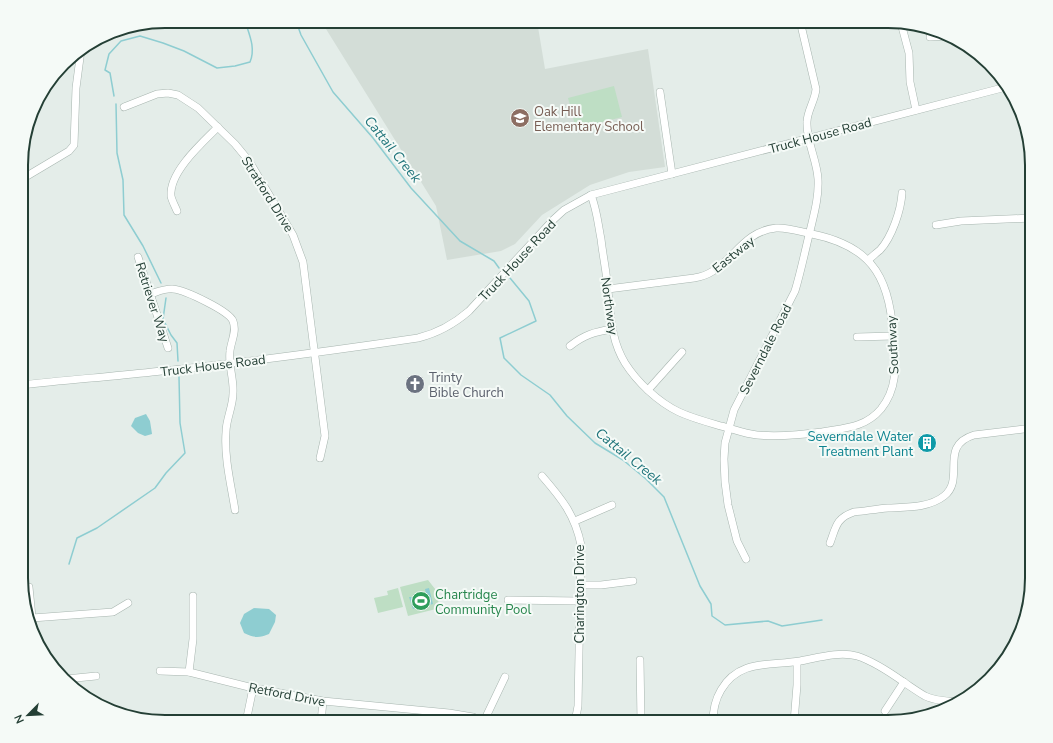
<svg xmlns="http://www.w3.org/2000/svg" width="1053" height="743" viewBox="0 0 1053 743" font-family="'Nunito Sans',sans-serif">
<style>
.built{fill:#d3ddd7}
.green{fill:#bedec4}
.water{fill:#8ecdd1}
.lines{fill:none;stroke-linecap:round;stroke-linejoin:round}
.stream{stroke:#8ecdd1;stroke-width:1.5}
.street-casing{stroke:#a7b5af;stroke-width:8}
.street{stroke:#fff;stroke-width:7}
.labels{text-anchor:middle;stroke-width:4;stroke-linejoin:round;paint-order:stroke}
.education-label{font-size:13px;fill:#785e54;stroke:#f5faf7;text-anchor:start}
.street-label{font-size:13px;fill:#243f35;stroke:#f5faf7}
.worship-label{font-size:13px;fill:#5b616d;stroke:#f5faf7;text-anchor:start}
.culture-label{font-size:13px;fill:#0d838f;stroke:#f5faf7;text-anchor:end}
.leisure-label{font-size:13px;fill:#27864d;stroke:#f5faf7;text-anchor:start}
.water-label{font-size:14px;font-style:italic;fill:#1f747a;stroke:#f5faf7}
.rim{fill:none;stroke:#243f35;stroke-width:2}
</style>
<rect width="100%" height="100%" fill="#e4ede9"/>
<path class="built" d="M372,21h165l8,48 103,-20 17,118 -36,5 -39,13 -48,30 -27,29 -14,7 -54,9 -11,-54 -110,-177z"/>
<g class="green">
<path d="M614,86l8,31 -46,12 -8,-31z"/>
<path d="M428,580l11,14 -2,2 3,12 -32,8 -8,-29z"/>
<path d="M398,588l5,19 -25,6 -4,-15 14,-3 -1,-4z"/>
</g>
<g class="water">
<path d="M146,414l4,7 2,13 -7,2 -7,-3 -7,-7 4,-8z"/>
<path d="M429,588l4,16 -20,5 -4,-12h3v1l14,-4 -1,-5z"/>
<path d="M254,608l15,1 7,6 -1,7 -6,12c-10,4 -15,4 -25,-1l-4,-10 4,-9z"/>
</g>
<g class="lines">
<g class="stream">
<path d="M296,21l5,14 32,57 40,46 38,50 49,53 34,20 5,7"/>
<path d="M114,96l-4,-23 -5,-3 4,-16 12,-13 19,-5 23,7 21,8 33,17 18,-2 15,-4c6,-14 -1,-28 -5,-41"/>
<path d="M116,104l1,49 6,27 1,35 19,31 18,37"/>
<path d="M510,278l19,23 7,20 -36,17 4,20 17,17 29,20 17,21 28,27 28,17 23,19 18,18 36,89 11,18 1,12 13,9 43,-4 14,5 40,-6"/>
<path d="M166,298l-3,21 8,16 6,8 1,18"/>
<path d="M69,564l8,-26 20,-10 58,-40 11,-15 19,-20 -5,-30 -1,-46"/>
</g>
<g class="street-casing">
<g id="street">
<path d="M901,23l8,30 1,29 6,28"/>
<path d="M930,37l19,-1"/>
<path d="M660,92l12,82"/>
<path d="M124,107l33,-13 11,-1 10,2 20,13 37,36 14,17 44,74 10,27 22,174 -5,22"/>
<path d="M22,179l47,-28 5,-6 2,-57 5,-38"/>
<path d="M591,195c6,15 7,29 10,44 2,18 6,35 7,53 3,25 3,48 17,71 12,19 33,39 54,49 13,6 28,10 42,14 12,3 24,8 36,9 22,2 43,0 65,-3 22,-4 43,-4 59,-23 16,-20 15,-42 13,-66 -4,-61 -17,-96 -82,-109 -11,-2 -24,-7 -36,-6 -31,3 -41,30 -63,43 -6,4 -13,6 -19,7l-86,11"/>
<path d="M177,211c-2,-5 -5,-10 -6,-15 -2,-24 31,-53 47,-69"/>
<path d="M936,225l25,-4 71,-3"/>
<path d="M138,257l30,91"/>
<path d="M868,260c4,-3 8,-7 12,-10 12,-13 21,-40 22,-57"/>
<path d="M150,294c7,-2 16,-6 23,-5 12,1 56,22 60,32 4,11 -2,20 -3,30 -2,14 4,28 3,42 0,14 -7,26 -7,39 -2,25 5,53 9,78"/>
<path d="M857,337l36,-1"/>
<path d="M570,346c14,-11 24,-14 42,-17"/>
<path d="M22,385c43,-5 86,-8 130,-13 89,-9 178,-21 266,-34 20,-5 36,-14 51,-27l84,-91 11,-10 27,-15 415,-108"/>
<path d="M648,390l34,-38"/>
<path d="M542,476c20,23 33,39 39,69l-3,161 -3,16"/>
<path d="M575,521l37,-16"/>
<path d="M830,543c6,-16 6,-25 24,-31 11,-1 22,-3 34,-4 18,-1 41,0 56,-12 22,-17 -6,-50 30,-61l58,-7"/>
<path d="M746,559l-9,-18 -9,-36 -3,-23 -1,-23 1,-16 9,-33 61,-119c6,-20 10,-40 15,-60 4,-17 9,-34 8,-52 -1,-19 -12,-38 -11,-57 0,-11 8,-21 9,-33l-16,-68"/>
<path d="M580,585h21l32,-4"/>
<path d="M29,587l4,40"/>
<path d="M508,600l71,1"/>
<path d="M32,618l81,-6 15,-9"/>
<path d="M640,660l1,62"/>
<path d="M160,671l29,1 64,16 70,13 126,12 24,4 13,5"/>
<path d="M189,672l4,-33v-43"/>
<path d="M66,679l30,-3"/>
<path d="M885,711l19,-29"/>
<path d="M484,721l21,-44"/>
<path d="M246,722l7,-34"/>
<path d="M321,722l2,-21"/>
<path d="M713,722c0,-12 2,-22 8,-32 18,-31 49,-24 79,-29 17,-3 39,-10 57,-5 16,5 34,17 48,27 6,4 13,9 20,13 10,5 22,5 33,6"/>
<path d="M794,722l3,-37v-23"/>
</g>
</g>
<use href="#street" class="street"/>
</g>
<defs>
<g id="school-disc" transform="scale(1)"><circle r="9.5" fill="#8d6e63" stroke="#f5faf7"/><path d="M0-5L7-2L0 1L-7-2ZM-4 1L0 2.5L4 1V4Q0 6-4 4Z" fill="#fff"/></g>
<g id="church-disc" transform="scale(1)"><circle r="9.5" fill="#6b7280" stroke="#f5faf7"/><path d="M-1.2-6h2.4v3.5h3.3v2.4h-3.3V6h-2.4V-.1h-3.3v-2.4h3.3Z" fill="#fff"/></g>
<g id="building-disc" transform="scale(1)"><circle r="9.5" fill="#0f9aa8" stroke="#f5faf7"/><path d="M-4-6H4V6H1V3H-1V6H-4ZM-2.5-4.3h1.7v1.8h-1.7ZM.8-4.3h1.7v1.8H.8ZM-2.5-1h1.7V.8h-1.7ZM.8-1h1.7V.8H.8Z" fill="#fff"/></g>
<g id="stadium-disc" transform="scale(1)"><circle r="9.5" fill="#2e9e5b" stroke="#f5faf7"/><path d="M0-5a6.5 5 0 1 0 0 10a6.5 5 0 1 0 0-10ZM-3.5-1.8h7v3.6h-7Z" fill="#fff"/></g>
</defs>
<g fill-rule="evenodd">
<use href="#school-disc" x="520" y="118"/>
<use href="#church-disc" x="415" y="384"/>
<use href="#building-disc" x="927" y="443"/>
<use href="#stadium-disc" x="421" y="601"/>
</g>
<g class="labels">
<g class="education-label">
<text x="534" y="116">Oak Hill<tspan x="534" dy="15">Elementary School</tspan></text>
</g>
<g class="street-label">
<text transform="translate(820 135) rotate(-15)" y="5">Truck House Road</text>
<text transform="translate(268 194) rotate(58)" y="5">Stratford Drive</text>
<text transform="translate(733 254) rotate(-39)" y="5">Eastway</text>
<text transform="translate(517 260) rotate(-47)" y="5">Truck House Road</text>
<text transform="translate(153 302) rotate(72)" y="5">Retriever Way</text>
<text transform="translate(610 306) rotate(82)" y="5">Northway</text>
<text transform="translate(892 345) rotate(-93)" y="5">Southway</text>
<text transform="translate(765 349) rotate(-63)" y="5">Severndale Road</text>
<text transform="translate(213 365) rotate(-7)" y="5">Truck House Road</text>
<text transform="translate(579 594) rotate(-90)" y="5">Charington Drive</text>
<text transform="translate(287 694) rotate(11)" y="5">Retford Drive</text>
</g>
<g class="worship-label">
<text x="429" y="382">Trinty<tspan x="429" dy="15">Bible Church</tspan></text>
</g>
<g class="culture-label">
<text x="913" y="441">Severndale Water<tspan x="913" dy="15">Treatment Plant</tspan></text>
</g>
<g class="leisure-label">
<text x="435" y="599">Chartridge<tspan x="435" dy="15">Community Pool</tspan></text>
</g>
<g class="water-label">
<text transform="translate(393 149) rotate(51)" y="5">Cattail Creek</text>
<text transform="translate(629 456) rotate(39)" y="5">Cattail Creek</text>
</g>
</g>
<path d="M0 0H1053V743H0ZM165 28H888A137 137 0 0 1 1025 165V578A137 137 0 0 1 888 715H165A137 137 0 0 1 28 578V165A137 137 0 0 1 165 28Z" fill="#f5faf7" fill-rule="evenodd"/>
<path class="rim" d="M165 28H888A137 137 0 0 1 1025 165V578A137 137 0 0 1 888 715H165A137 137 0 0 1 28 578V165A137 137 0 0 1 165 28Z"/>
<g transform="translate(28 715) rotate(246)" stroke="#f5faf7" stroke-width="3" paint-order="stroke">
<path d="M0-3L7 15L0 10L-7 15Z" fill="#243f35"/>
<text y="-6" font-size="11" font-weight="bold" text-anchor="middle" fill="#243f35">N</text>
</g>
</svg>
